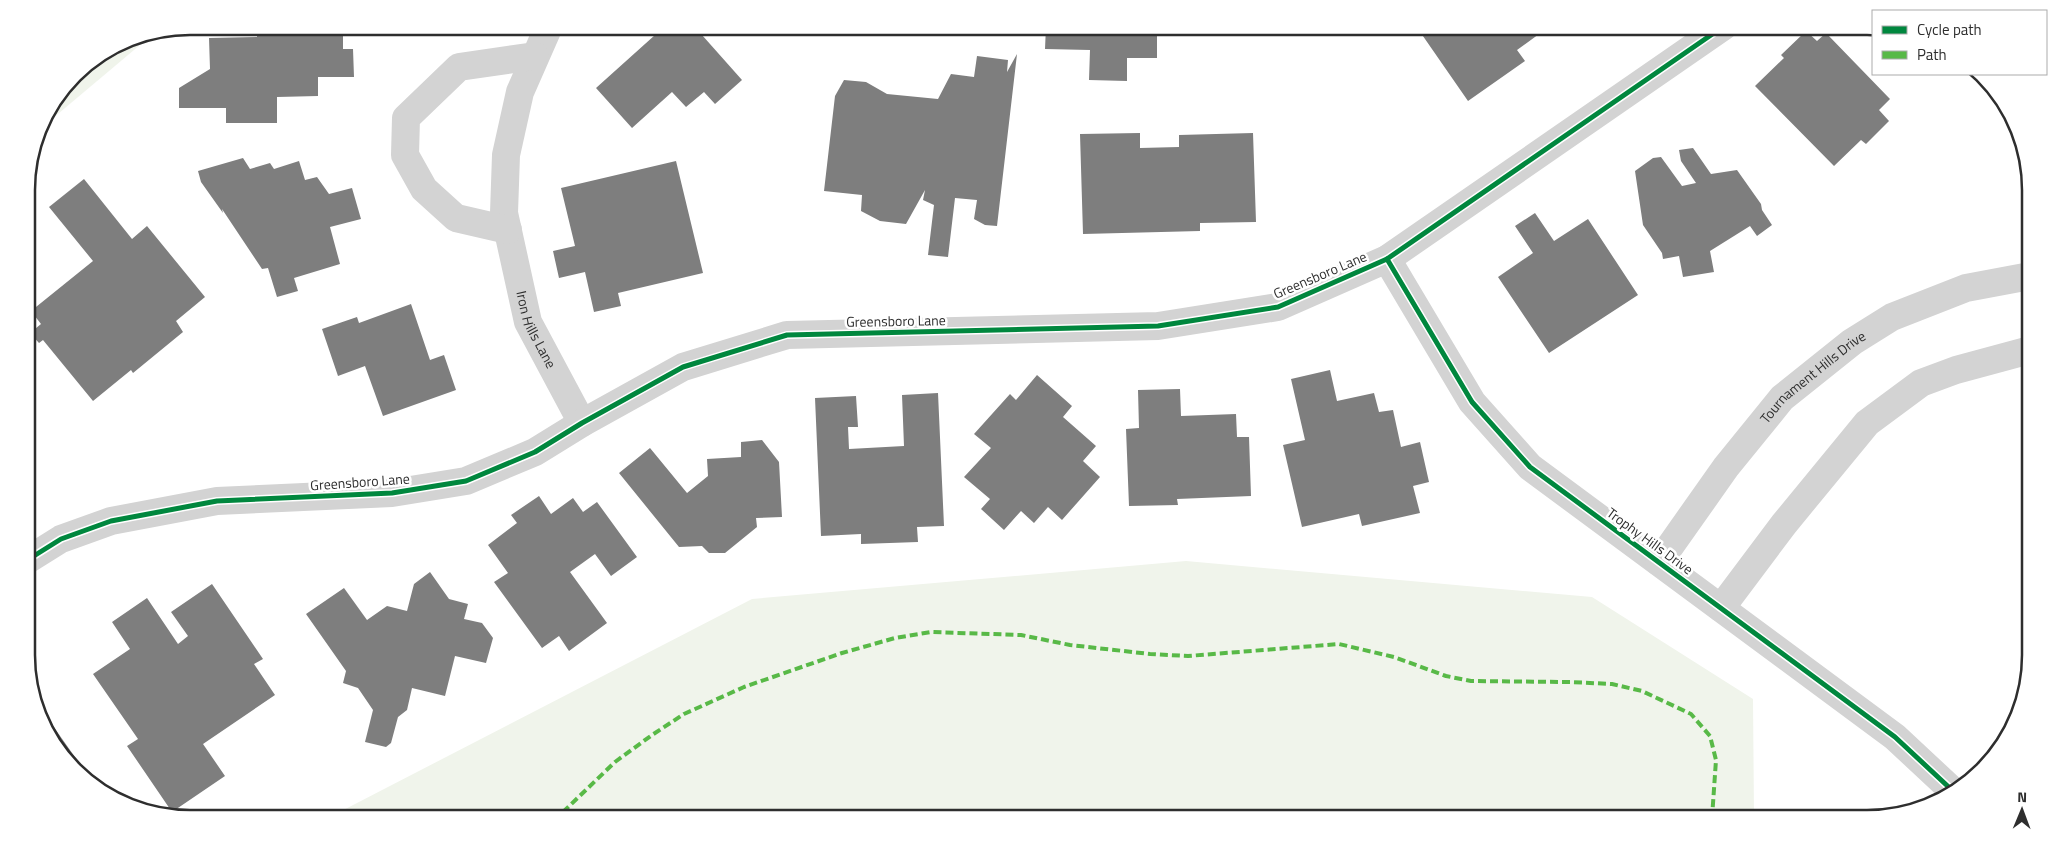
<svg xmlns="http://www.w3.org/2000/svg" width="2057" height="845" viewBox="0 0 2057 845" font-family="'Titillium Web',sans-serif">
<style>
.green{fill:#f0f4eb}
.building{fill:#7e7e7e}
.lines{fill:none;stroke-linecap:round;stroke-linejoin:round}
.minor{stroke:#d3d3d3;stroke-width:28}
.quiet{stroke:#58b947;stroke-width:4;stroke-dasharray:8 4;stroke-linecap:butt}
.cycleway-casing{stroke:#fff;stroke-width:8}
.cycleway{stroke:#00873e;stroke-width:5}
.labels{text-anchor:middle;stroke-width:5;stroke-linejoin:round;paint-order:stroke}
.street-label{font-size:14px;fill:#2e2e2e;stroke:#fff}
.rim{fill:none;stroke:#2e2e2e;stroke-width:2.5}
</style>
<rect width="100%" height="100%" fill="#fff"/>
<g class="green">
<path d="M153,34l-113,95 3,-11 39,-51 46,-28z"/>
<path d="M1186,561l406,36 161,102 1,119 -1428,1 426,-220z"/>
</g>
<g class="building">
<path d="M257,26h80l6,6v17h10l1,28h-36v19l-41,1v26h-51v-15h-47v-20l31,-19 -1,-31 48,-1z"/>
<path d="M647,26h47l48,54 -27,24 -11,-12 -18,15 -14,-15 -40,36 -36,-40 59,-53z"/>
<path d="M1046,26h111v32h-30v23l-38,-1 1,-30 -45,-1z"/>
<path d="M1416,26h134l-33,24 8,11 -57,40z"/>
<path d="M1806,31l11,10 9,-8 64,66 -11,11 10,11 -23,23 -5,-4 -27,26 -79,-80 29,-28 -3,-3z"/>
<path d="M1017,54l-20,172 -12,-1 -11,-6 3,-19 -22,-2 -7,59 -20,-2 6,-50 -11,-5 2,-10 -19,34 -26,-3 -19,-10 1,-16 -38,-4 11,-95 9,-16 22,2 21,12 51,5 13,-25 23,3 3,-21 31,4 -1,12z"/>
<path d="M1140,133v15l39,-1v-12l74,-2 3,89 -56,1v8l-117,3 -3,-100z"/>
<path d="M1693,148l18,26 26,-4 24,34 1,6 10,15 -15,11 -7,-10 -40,25 4,21 -31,5 -4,-21 -16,3 -1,-6 -19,-28 -8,-54 18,-13 8,-1 21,29 14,-3 -15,-22 -2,-11z"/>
<path d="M243,158l7,11 20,-6 4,6 25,-8 6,19 12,-3 12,17 23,-6 9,31 -31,8 10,37 -46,14 4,13 -21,6 -9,-29 -6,1 -40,-60 1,4 -22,-31 -3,-11z"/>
<path d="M676,161l27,112 -85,20 3,13 -27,6 -9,-40 -26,6 -6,-27 22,-5 -14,-58z"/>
<path d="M84,179l48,60 15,-13 58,71 -29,24 7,11 -50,41 -2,-3 -38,31 -50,-61 -4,3 -9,-10 11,-9 -10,-13 62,-50 -44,-54z"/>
<path d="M1535,213l19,28 34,-22 50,76 -89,58 -51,-76 35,-24 -18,-27z"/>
<path d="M411,304l19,56 14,-5 12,35 -73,26 -18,-50 -27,10 -16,-47 35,-12 2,6z"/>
<path d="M1330,370l7,31 37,-8 5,19 14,-2 8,37 19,-5 9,40 -16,4 7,27 -58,13 -3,-12 -57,13 -19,-82 22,-5 -14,-61z"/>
<path d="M1037,375l35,31 -9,11 33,29 -13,15 17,16 -38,43 -14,-13 -14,16 -13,-12 -17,19 -23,-21 9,-10 -26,-22 27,-29 -17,-14 36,-40 6,6z"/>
<path d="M1180,389l1,27 55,-2 1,23h12l2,59 -74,3 1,6 -49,1 -3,-77 13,-1 -1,-38z"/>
<path d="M938,393l6,133 -27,1 1,15 -57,2v-10l-40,2 -6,-138 41,-2 2,31h-10l1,22 55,-3 -2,-51z"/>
<path d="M762,440l17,22 3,55 -26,1 1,9 -32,26h-16l-7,-7 -23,1 -60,-74 31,-25 37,45 21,-17 -1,-17 34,-2v-15z"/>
<path d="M539,496l12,18 22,-16 10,14 14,-10 40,55 -26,19 -16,-22 -25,18 37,51 -38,28 -10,-15 -17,12 -48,-66 14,-9 -20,-28 29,-22 -6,-8z"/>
<path d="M430,572l19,27 19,5 -4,15 18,4 11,15 -7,25 -31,-7 -10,40 -33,-8 -5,22 -9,7 -7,26 -5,4 -21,-5 8,-32 -15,-22 -15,-5 3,-12 -40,-57 38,-26 23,32 20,-14 20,5 7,-27z"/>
<path d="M212,584l51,75 -9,5 21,31 -72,49 22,32 -53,36 -45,-66 11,-7 -45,-65 37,-25 -18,-27 35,-24 31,46 10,-8 -17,-24z"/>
<path d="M41,709l48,68v1l-22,-15z"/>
</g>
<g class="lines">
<g class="minor">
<path id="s1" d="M549,26l-29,66 -14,63 -2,58 24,109 54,101"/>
<path d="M508,230l-52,-12 -32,-29 -19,-34 1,-37 53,-51 76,-11"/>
<path d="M1387,259l85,143 58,65 365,270 59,55"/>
<path d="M29,559l32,-20 50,-18 106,-20 175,-8 74,-12 69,-29 47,-29 101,-56 104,-32 371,-9 120,-19 109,-48 337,-233"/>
<path id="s2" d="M1659,562l67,-95 56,-69 70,-56 40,-25 74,-29 64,-12"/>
<path d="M1721,608l63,-84 83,-101 54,-40 35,-13 74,-20"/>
</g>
<path class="quiet" d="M553,819l10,-7 52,-50 37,-27 32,-21 60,-27 98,-34 53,-15 36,-6 90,3 49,10 80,9 38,2 151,-12 55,13 52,19 25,5 99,1 42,2 30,7 49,23 19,22 6,24 -4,58"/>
<g class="cycleway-casing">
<g id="cycleway">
<path d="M1387,259l85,143 58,65 365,270 59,55"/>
<path d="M29,559l32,-20 50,-18 106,-20 175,-8 74,-12 69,-29 47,-29 101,-56 104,-32 371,-9 120,-19 109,-48 337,-233"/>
</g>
</g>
<use href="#cycleway" class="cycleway"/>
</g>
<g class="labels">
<g class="street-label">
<text transform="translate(1320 275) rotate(-23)" y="5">Greensboro Lane</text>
<text transform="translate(896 321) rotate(-1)" y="5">Greensboro Lane</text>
<text dy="5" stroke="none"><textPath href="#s1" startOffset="316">Iron Hills Lane</textPath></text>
<text dy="5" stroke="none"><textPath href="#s2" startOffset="242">Tournament Hills Drive</textPath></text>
<text transform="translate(360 482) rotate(-4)" y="5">Greensboro Lane</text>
<text transform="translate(1650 541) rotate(36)" y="5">Trophy Hills Drive</text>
</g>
</g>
<path d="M0 0H2057V845H0ZM190 35H1867A155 155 0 0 1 2022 190V655A155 155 0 0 1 1867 810H190A155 155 0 0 1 35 655V190A155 155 0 0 1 190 35Z" fill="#fff" fill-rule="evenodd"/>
<path class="rim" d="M190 35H1867A155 155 0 0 1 2022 190V655A155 155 0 0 1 1867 810H190A155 155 0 0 1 35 655V190A155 155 0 0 1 190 35Z"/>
<rect x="1872" y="10" width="175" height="65" fill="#ffffff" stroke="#ababab"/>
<rect x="1882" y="26" width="25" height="8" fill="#00873e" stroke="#ababab"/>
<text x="1917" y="35" font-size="15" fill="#2e2e2e">Cycle path</text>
<rect x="1882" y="51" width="25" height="8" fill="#58b947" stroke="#ababab"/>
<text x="1917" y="60" font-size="15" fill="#2e2e2e">Path</text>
<g transform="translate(2022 810) rotate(1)" stroke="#ffffff" stroke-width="4" paint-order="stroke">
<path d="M0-4L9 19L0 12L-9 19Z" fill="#2e2e2e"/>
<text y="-8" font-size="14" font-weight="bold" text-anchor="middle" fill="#2e2e2e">N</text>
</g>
</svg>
